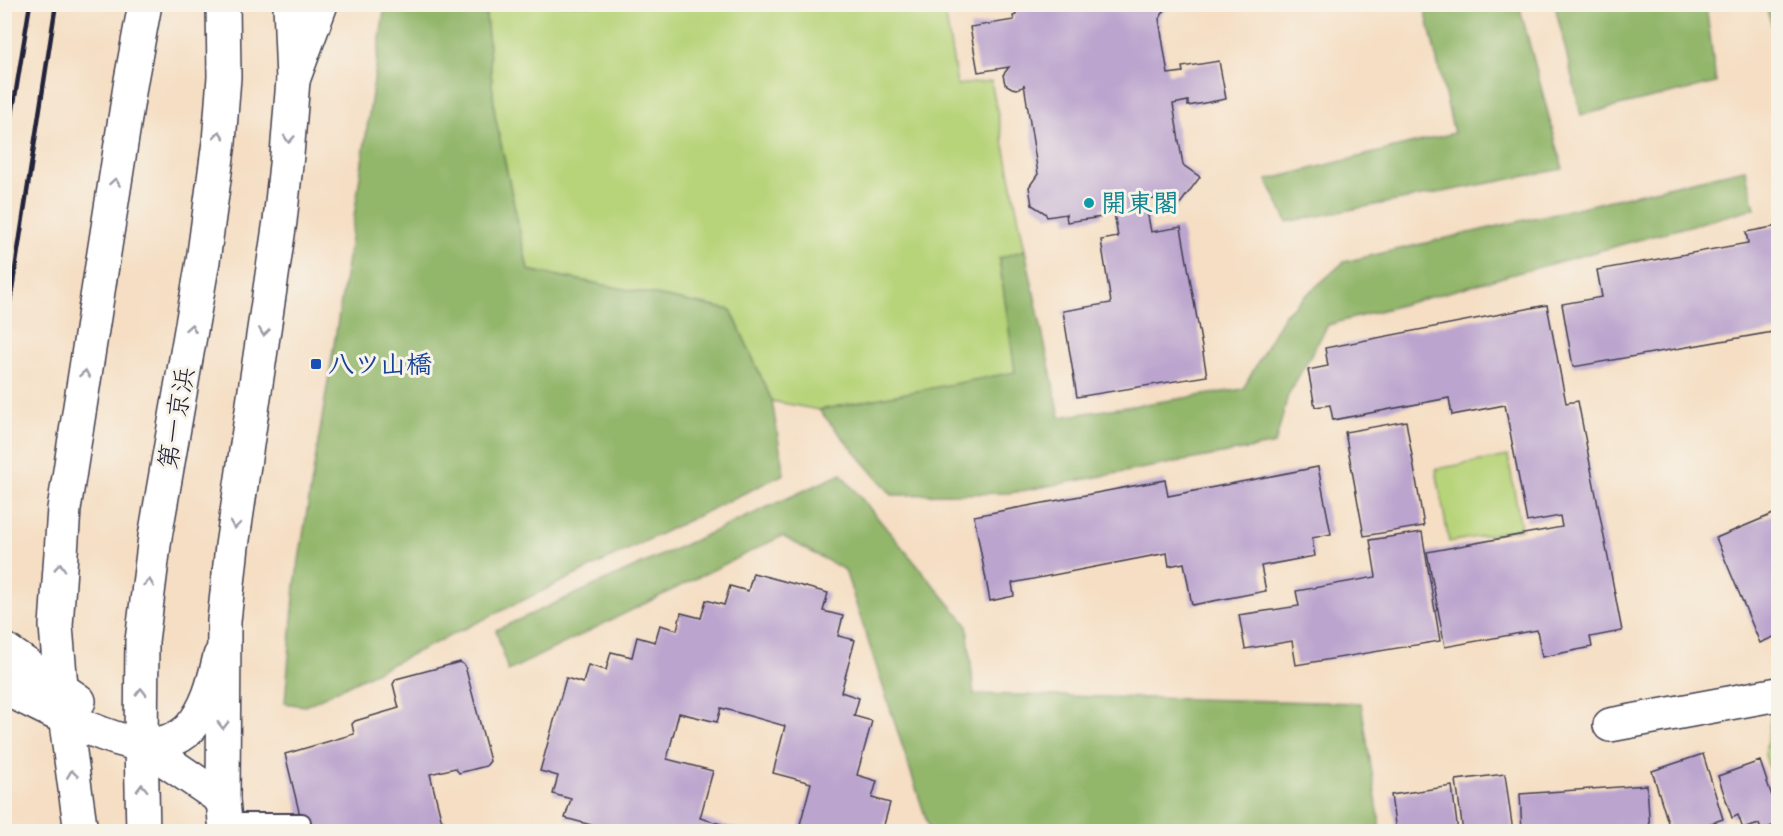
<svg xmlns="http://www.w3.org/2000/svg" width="1783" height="836" viewBox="0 0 1783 836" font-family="Caveat,'Klee One',sans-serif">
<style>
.green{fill:#b8d47a;stroke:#6d7b5a;stroke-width:1.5}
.forest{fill:#92b66a;stroke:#5a6c52;stroke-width:1.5}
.building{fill:#bba4ce}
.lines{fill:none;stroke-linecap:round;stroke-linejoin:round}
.service-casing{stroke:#423e4f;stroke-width:20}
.minor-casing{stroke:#423e4f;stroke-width:36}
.tertiary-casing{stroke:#423e4f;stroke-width:36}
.primary-casing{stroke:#423e4f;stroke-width:36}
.trunk-casing{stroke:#423e4f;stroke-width:36}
.service{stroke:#fff;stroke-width:16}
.minor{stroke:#fff;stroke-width:33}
.tertiary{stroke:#fff;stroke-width:33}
.primary{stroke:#fff;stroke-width:33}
.trunk{stroke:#fff;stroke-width:33}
.rail{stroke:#22223b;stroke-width:4.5}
.oneway{stroke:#9c9ca7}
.culture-dot{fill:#0f9aa8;stroke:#f7f3e8;stroke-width:2}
.transit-dot{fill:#1a4fb4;stroke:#f7f3e8;stroke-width:2}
.labels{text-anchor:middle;stroke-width:6;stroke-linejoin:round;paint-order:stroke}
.culture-label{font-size:26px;font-weight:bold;fill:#0d838f;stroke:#f7f3e8;text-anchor:start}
.transit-label{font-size:26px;font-weight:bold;fill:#164399;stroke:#f7f3e8;text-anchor:start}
.street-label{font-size:26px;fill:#22223b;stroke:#f7f3e8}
</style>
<rect width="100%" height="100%" fill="#f7f3e8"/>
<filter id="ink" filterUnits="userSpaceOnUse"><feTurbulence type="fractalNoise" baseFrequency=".0167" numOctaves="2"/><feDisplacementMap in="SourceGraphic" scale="12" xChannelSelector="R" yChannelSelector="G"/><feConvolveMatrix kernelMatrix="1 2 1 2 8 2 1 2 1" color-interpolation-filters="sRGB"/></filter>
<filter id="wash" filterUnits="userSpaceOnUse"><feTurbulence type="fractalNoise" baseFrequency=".008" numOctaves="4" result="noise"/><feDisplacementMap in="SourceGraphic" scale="24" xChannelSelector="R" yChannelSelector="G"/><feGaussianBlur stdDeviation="1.35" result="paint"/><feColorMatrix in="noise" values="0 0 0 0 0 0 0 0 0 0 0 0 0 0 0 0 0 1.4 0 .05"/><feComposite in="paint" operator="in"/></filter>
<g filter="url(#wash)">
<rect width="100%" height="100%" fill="#f5dec3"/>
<g class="green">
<path d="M485,5h462h-3l13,80 34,-4 34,169 -26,9 17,113 -197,38 -47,-9 -41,-91 -203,-40 -33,-154z"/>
<path d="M1508,456l13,73 -72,13 -13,-73z"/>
<path d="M1774,694h4v104l-13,-43z"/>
</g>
<g class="forest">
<path d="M385,5h100l10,111 33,154 203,40 41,91 12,73 -479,232 -20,-3 10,-118 53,-327z"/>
<path d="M1424,5h95l44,164 -276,53 -20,-42 187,-47z"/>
<path d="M1555,5h151l10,78 -135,32z"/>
<path d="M1765,5h13v38z"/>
<path d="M1745,169l10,39 -427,117 -40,70 -13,49 -265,49 -118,2 -73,-85 196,-38 -16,-114 26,-8 35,167 183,-28 41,-74 60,-53z"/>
<path d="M841,474l126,151 7,69 387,9 20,128h-451l-85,-261 -63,-34 -274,135 -12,-41z"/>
</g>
<g id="blocks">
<g class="building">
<path d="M1015,4h154l-10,15 9,55 15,-2 -1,-5 37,-6 7,38 -38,7v-5l-15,3 10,61 17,12 -23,31 -14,-10 -18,2 6,32 30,-5 26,149 -130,21 -14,-86 48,-8 -10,-63 17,-3 -5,-31 -12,2 1,9 -35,5 -1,-8 -19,3 -2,-4 -13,-8 -3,-18 9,-13 -14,-90 -1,3 -6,2 -5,-1 -7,-4 -2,-9 6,-8 -31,5 -8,-45 44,-7 -1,-4 3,-1z"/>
<path d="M1778,226v105l-205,36 -11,-63 40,-7 -5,-27 151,-27 -2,-11z"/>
<path d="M1547,305l19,98 12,-2 44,230 -32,6 2,10 -50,10 -5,-27 -92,17 -18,-95 135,-25 -2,-11 -33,6 -22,-117 -53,10 -3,-17 -116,22 -3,-15 -15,2 -7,-37 20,-4 -3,-18z"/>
<path d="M1406,421l18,105 -60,10 -19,-104z"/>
<path d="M1318,467l13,67 -19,4 3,18 -54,10 5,25 -74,14 -8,-42 -15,3 -2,-13 -155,30 2,13 -24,5 -16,-85 191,-36 3,16z"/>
<path d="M1778,512v123l-18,8 -44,-105z"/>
<path d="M1422,532l18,109 -144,24 -4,-24 -47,8 -6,-34 60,-9 -3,-15 80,-14 -6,-37z"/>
<path d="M753,573l75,20 -5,18 20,5 -5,20 17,4 -14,52 18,6 -5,18 18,5 -15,54 20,6 -5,17 18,5 -8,29h-84l13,-49 -38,-10 12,-47 -64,-18 -4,14 -38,-9 -12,46 46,12 -13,47 49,14h-132l-52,-14 6,-19 -18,-5 5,-18 -18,-5 26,-93 17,5 5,-18 18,5 5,-18 21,5 5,-20 18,5 5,-17 17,5 4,-17 20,5 5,-18 18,5 6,-19 18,5z"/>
<path d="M460,662l5,4 25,95 -4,5 -27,7 -4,-5 -25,6 11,44 9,14h-146l-19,-78 69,-20 -2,-10 3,-3 44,-13 -6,-24 3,-5z"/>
<path d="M1703,754l20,65 -38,13h-14l-19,-61z"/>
<path d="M1760,761l18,53v10l-17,6 -2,-6 -16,5 -5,-14 -6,3 -14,-42z"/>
<path d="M1505,774l8,58h-50l-7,-52z"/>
<path d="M1647,785l3,47h-128l-2,-38z"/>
<path d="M1452,786l6,46h-62l-5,-37z"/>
</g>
</g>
</g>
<g filter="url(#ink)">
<use href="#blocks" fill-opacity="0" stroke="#423e4f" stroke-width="1.5"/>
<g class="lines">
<g class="service-casing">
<path id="service" d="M225,822h77"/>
</g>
<g class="minor-casing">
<path id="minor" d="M1610,725l168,-31"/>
</g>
<g class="tertiary-casing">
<g id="tertiary">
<path d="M4,649l75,52"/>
<path d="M4,688c39,18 94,50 136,56 17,2 38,-3 50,-16 18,-20 24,-47 30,-72"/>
<path d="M134,739l89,61"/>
</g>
</g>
<g class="primary-casing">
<g id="primary">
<path d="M293,80l28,-76"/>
<path d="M61,687l-5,-61 8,-117 67,-429 14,-76"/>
</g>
</g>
<g class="trunk-casing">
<g id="trunk">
<path d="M61,687l20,145"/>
<path d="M143,832l-2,-88 1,-103 13,-104 48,-276 16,-119 5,-65 -1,-73"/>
<path d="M226,832l-3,-32 1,-179 8,-75 48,-325 7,-66 6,-75 -3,-76"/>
</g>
</g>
<use href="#service" class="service"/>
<use href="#minor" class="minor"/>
<use href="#tertiary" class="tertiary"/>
<use href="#primary" class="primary"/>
<use href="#trunk" class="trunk"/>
<g class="rail">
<path d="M4,13l2,-9"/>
<path d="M4,165l26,-161"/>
<path d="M4,341l52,-337"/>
</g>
</g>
<defs><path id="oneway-chevron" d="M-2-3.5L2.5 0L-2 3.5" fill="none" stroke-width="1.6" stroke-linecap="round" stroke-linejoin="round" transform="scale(1.5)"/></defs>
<g class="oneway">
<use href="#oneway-chevron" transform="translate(219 135) rotate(-85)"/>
<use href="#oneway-chevron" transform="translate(289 139) rotate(94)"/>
<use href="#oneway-chevron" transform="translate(115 182) rotate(-81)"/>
<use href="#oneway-chevron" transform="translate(191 328) rotate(-80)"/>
<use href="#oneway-chevron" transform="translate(264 332) rotate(98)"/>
<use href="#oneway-chevron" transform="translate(85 374) rotate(-81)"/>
<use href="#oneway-chevron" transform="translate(235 525) rotate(98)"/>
<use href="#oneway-chevron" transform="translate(60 567) rotate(-86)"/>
<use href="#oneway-chevron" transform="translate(149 583) rotate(-82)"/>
<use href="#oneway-chevron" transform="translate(141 692) rotate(-90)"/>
<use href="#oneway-chevron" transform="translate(223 725) rotate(90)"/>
<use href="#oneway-chevron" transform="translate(72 774) rotate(-98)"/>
<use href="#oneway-chevron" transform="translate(142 788) rotate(-91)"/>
</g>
</g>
<circle class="culture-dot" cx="1089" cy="203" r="6"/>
<rect class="transit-dot" x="310" y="358" width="12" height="12" rx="3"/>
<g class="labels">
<g class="culture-label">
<text x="1101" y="212">開東閣</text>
</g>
<g class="transit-label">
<text x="328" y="373">八ツ山橋</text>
</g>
<g class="street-label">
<text transform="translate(176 418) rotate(-80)" y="9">第一京浜</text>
</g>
</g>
<rect width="1783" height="836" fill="none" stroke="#f7f3e8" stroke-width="24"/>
</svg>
